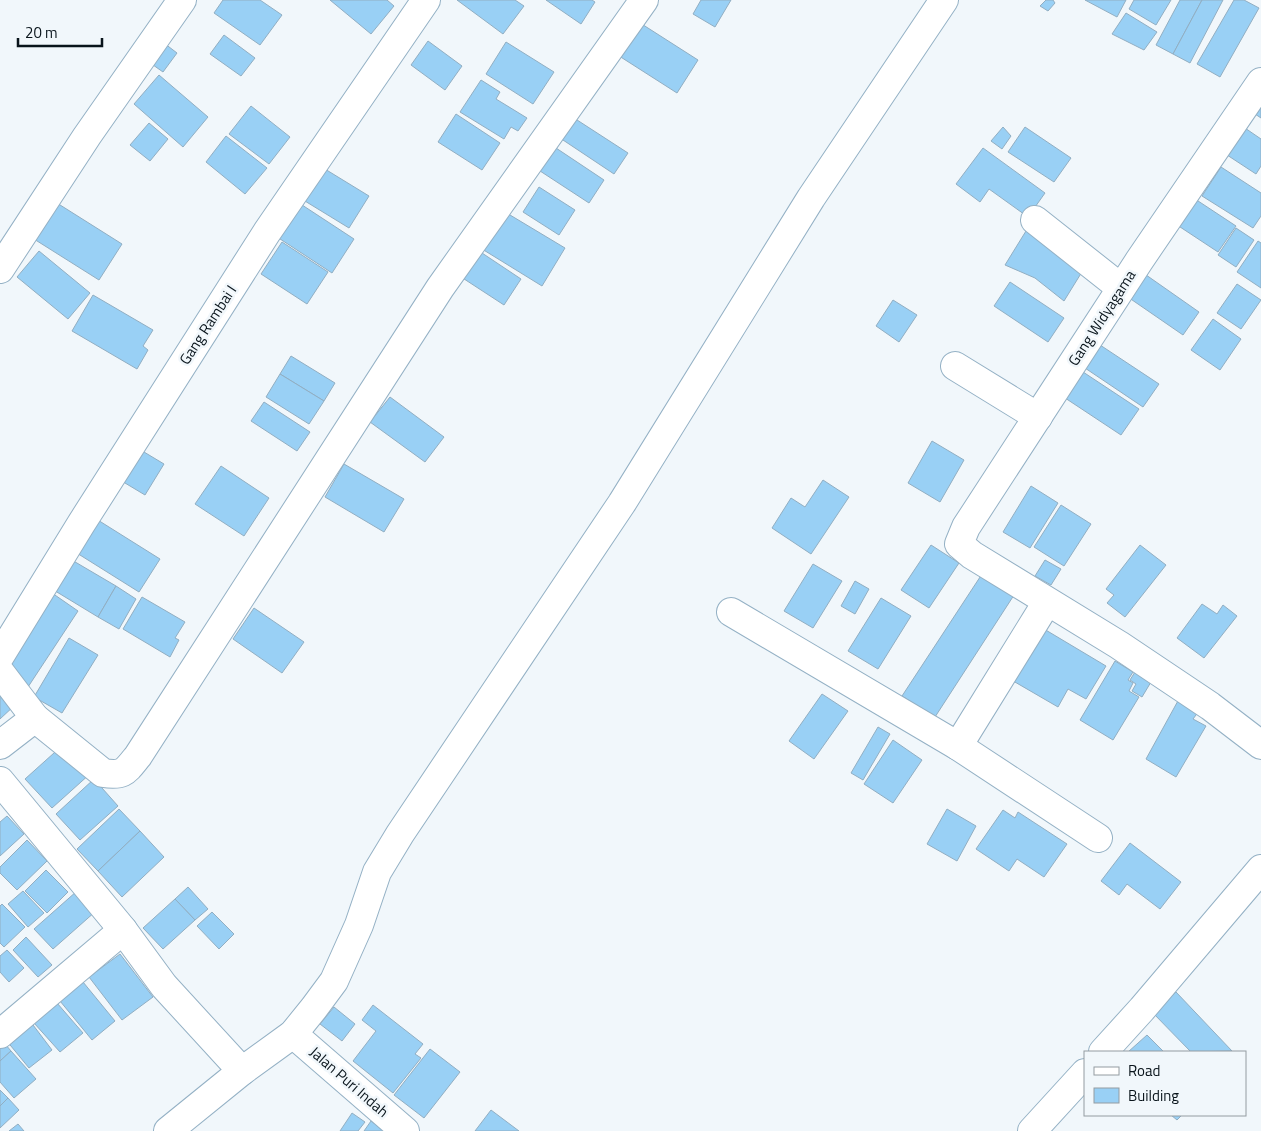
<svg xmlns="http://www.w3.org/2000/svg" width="1261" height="1131" viewBox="0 0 1261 1131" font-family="'Titillium Web',sans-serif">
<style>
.building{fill:#99d0f5;stroke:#91aec2}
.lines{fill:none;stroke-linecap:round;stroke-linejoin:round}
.street-casing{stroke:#94b1c5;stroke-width:30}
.street{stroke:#fff;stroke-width:28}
.labels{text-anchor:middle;stroke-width:5;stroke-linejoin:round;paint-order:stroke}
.street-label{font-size:15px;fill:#09141b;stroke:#f1f7fb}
</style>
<rect width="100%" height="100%" fill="#f1f7fb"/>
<g class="building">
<path d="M223,0h37l22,15 -22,30 -46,-32z"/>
<path d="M330,0h57l7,6 -23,28z"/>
<path d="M457,0h58l9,6 -21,28z"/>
<path d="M546,0h46l3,2 -14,22z"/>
<path d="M701,0h30l-16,27 -22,-13z"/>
<path d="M1046,0h7l2,3 -7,8 -8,-5z"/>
<path d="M1085,0h41l-9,17z"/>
<path d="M1134,0h37l-15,25 -27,-16z"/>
<path d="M1180,0h22l-29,54 -17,-9z"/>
<path d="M1202,0h21l-33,63 -17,-9z"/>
<path d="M1234,0h10l15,8 -39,69 -23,-13z"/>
<path d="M1126,13l31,19 -13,18 -32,-16z"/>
<path d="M637,21l61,39 -21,33 -61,-39z"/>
<path d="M224,35l31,23 -14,18 -31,-22z"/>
<path d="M160,40l17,13 -14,19 -17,-12z"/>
<path d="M428,41l34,25 -17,24 -34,-25z"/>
<path d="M506,42l48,30 -21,32 -47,-30z"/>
<path d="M159,75l49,42 -25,30 -49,-43z"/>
<path d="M481,80l19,12 -4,7 31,19 -9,13 -7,-4 -7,12 -44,-27z"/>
<path d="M1261,104v14l-6,-4z"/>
<path d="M251,106l39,31 -21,27 -40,-30z"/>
<path d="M456,114l44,29 -18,27 -44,-28z"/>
<path d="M574,118l54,35 -14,21 -54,-36z"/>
<path d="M149,123l19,16 -18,22 -20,-16z"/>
<path d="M1242,126l19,13v27l-5,8 -32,-21z"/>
<path d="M1003,127l8,9 -9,13 -11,-8z"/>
<path d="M1025,127l46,31 -17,24 -46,-30z"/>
<path d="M226,136l41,32 -22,26 -39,-32z"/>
<path d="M553,146l51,34 -15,23 -52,-34z"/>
<path d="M983,148l62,45 -17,24 -39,-28 -9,13 -24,-18z"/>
<path d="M320,166l49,30 -20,32 -49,-30z"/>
<path d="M1221,167l40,26v23l-8,12 -51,-32z"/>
<path d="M539,187l36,23 -16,25 -36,-23z"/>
<path d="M1189,195l47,31 -18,26 -47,-31z"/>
<path d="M49,198l73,46 -23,36 -73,-46z"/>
<path d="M296,201l58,38 -22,34 -58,-38z"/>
<path d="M505,212l60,36 -23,38 -60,-37z"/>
<path d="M1236,228l18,12 -18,27 -18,-12z"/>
<path d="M1026,231l59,36 -21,34 -29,-23 -30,-13z"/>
<path d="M1258,241l3,2v45l-24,-16z"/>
<path d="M282,242l46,30 -21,32 -46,-30z"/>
<path d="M476,249l45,30 -17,26 -46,-30z"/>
<path d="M39,251l51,42 -22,26 -51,-42z"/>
<path d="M1139,270l60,42 -16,23 -61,-42z"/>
<path d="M1010,282l54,36 -16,24 -54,-36z"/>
<path d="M1237,284l24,16 -20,29 -24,-16z"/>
<path d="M93,295l60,35 -10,16 5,4 -11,19 -65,-38z"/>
<path d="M893,300l24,15 -18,27 -23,-16z"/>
<path d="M1213,319l28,20 -21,31 -29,-20z"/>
<path d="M1094,341l65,43 -16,23 -64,-43z"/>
<path d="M291,356l44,27 -11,18 -44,-27z"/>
<path d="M1074,366l65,43 -18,26 -65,-43z"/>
<path d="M280,374l44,27 -15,23 -43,-27z"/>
<path d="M390,397l54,40 -19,25 -55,-40z"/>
<path d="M264,402l46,30 -13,19 -46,-30z"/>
<path d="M932,441l32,19 -24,42 -32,-19z"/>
<path d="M134,446l30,18 -19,31 -30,-18z"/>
<path d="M344,464l60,35 -20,33 -59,-35z"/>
<path d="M221,466l48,32 -25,38 -49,-32z"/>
<path d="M823,480l26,17 -38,57 -39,-26 19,-30 14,9z"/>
<path d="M1031,486l27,17 -28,45 -27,-16z"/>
<path d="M1061,505l30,19 -27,42 -30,-19z"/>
<path d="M93,517l67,42 -21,33 -67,-42z"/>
<path d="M931,545l28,18 -30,45 -28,-18z"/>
<path d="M1140,545l26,20 -41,52 -18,-14 7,-8 -8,-6z"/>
<path d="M65,556l51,30 -18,31 -51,-31z"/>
<path d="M1045,560l16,9 -10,16 -16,-9z"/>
<path d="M813,564l29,17 -29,47 -29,-17z"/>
<path d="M984,571l32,21 -81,125 -33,-21z"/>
<path d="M855,581l14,8 -14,25 -14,-8z"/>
<path d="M116,586l20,13 -17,30 -21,-12z"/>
<path d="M52,593l26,18 -50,76 -26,-16z"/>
<path d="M142,597l43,25 -10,16 4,2 -9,17 -47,-28z"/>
<path d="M881,598l30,18 -33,53 -30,-18z"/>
<path d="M1202,604l15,10 6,-9 14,11 -33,42 -27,-20z"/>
<path d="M254,608l50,34 -22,31 -49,-34z"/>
<path d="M1039,626l67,40 -20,33 -18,-10 -10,18 -50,-29z"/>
<path d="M69,638l29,17 -36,58 -28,-16z"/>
<path d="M1115,661l18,11 -5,8 5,3 -4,8 10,6 -26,43 -33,-20z"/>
<path d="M1138,667l16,10 -12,20 -10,-6 4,-7 -6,-4z"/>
<path d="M0,689l15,16 -15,14z"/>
<path d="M822,694l26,17 -34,48 -25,-18z"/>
<path d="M1179,699l20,12 -6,8 13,7 -30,51 -30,-18z"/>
<path d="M878,727l12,7 -27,46 -12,-7z"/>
<path d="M893,740l29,20 -29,43 -29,-19z"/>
<path d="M64,744l27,29 -39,35 -27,-29z"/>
<path d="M94,779l24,27 -38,34 -24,-26z"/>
<path d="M119,809l21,22 -42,40 -21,-22z"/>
<path d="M947,809l29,17 -19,35 -30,-17z"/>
<path d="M1003,810l12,8 3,-6 49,32 -23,33 -27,-18 -8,12 -33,-22z"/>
<path d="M7,816l17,18 -24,22v-34z"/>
<path d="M140,831l24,26 -42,40 -24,-26z"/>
<path d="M27,840l20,21 -30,29 -17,-17v-6z"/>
<path d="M1130,843l51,39 -21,27 -33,-25 -8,11 -18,-14z"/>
<path d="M46,870l22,22 -21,21 -22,-22z"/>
<path d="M188,887l20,22 -13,11 -20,-21z"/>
<path d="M23,891l21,22 -16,14 -20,-23z"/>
<path d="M77,891l19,20 -43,38 -19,-20z"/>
<path d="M175,899l20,21 -32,29 -20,-21z"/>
<path d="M2,904l23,23 -21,20 -4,-4v-37z"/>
<path d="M212,912l22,22 -15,15 -22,-23z"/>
<path d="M26,937l26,28 -14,12 -25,-27z"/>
<path d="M7,950l17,18 -15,14 -9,-10v-16z"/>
<path d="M120,954l33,43 -31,23 -33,-43z"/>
<path d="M83,982l32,39 -23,19 -32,-39z"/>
<path d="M1176,992l56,59 -41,1 -38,-39z"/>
<path d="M57,1003l26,30 -23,19 -26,-29z"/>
<path d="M373,1005l50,39 -8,10 6,4 -28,35 -40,-32 23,-30 -14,-11z"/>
<path d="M334,1007l21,17 -13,17 -22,-17z"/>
<path d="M30,1021l22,29 -23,18 -23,-28z"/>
<path d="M1147,1035l17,17h-36z"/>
<path d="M0,1038l11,13 -11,10z"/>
<path d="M430,1049l30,23 -36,46 -30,-23z"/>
<path d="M11,1051l25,28 -22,19 -14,-16v-21z"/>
<path d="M0,1090l8,8 -8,8z"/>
<path d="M8,1098l11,12 -19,18v-22z"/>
<path d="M491,1110l28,21h-44z"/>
<path d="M352,1113l13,9 -7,9h-18z"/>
<path d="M1171,1115h11l-5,5z"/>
<path d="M371,1121l14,10h-21z"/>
<path d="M18,1124l6,7h-15z"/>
</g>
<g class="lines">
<g class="street-casing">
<g id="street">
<path d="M1261,82l-122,179 -173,266 -7,17 13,11 147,90 91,61 51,39"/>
<path d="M1035,220l86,68"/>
<path d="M0,269l87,-133 95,-136"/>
<path d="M955,366l83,51"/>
<path d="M731,612l227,134 140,92"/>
<path d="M0,656l81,-132 186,-292 159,-232"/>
<path d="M0,672l35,46 68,55c21,3 22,-1 35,-17l302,-468 204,-288"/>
<path d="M0,745l35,-27"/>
<path d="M958,746l89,-144"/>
<path d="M0,781l123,149 41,56 78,85"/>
<path d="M0,1034l123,-104"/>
<path d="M293,1034l112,97"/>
<path d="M1103,1052l39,-43 119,-140"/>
<path d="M168,1131l74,-60 51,-37 21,-26 20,-27 25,-56 18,-53 23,-38 222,-331 189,-305 133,-198"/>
<path d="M1032,1131l53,-58"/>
</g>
</g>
<use href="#street" class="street"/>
</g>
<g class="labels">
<g class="street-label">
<text transform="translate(1102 318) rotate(-57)" y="5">Gang Widyagama</text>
<text transform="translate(208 325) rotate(-57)" y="5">Gang Rambai I</text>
<text transform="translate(349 1082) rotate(41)" y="5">Jalan Puri Indah</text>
</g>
</g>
<rect x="1084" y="1051" width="162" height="65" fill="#f1f7fb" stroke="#949ca1"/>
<rect x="1094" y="1067" width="25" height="8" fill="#ffffff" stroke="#949ca1"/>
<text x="1128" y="1076" font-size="15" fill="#09141b">Road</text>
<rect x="1094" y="1088" width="25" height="15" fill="#99d0f5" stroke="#949ca1"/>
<text x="1128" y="1101" font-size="15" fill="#09141b">Building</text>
<path d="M18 38v8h84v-8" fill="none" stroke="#09141b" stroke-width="2.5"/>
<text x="25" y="38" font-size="15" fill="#09141b" stroke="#f1f7fb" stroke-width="4" paint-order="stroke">20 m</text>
</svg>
